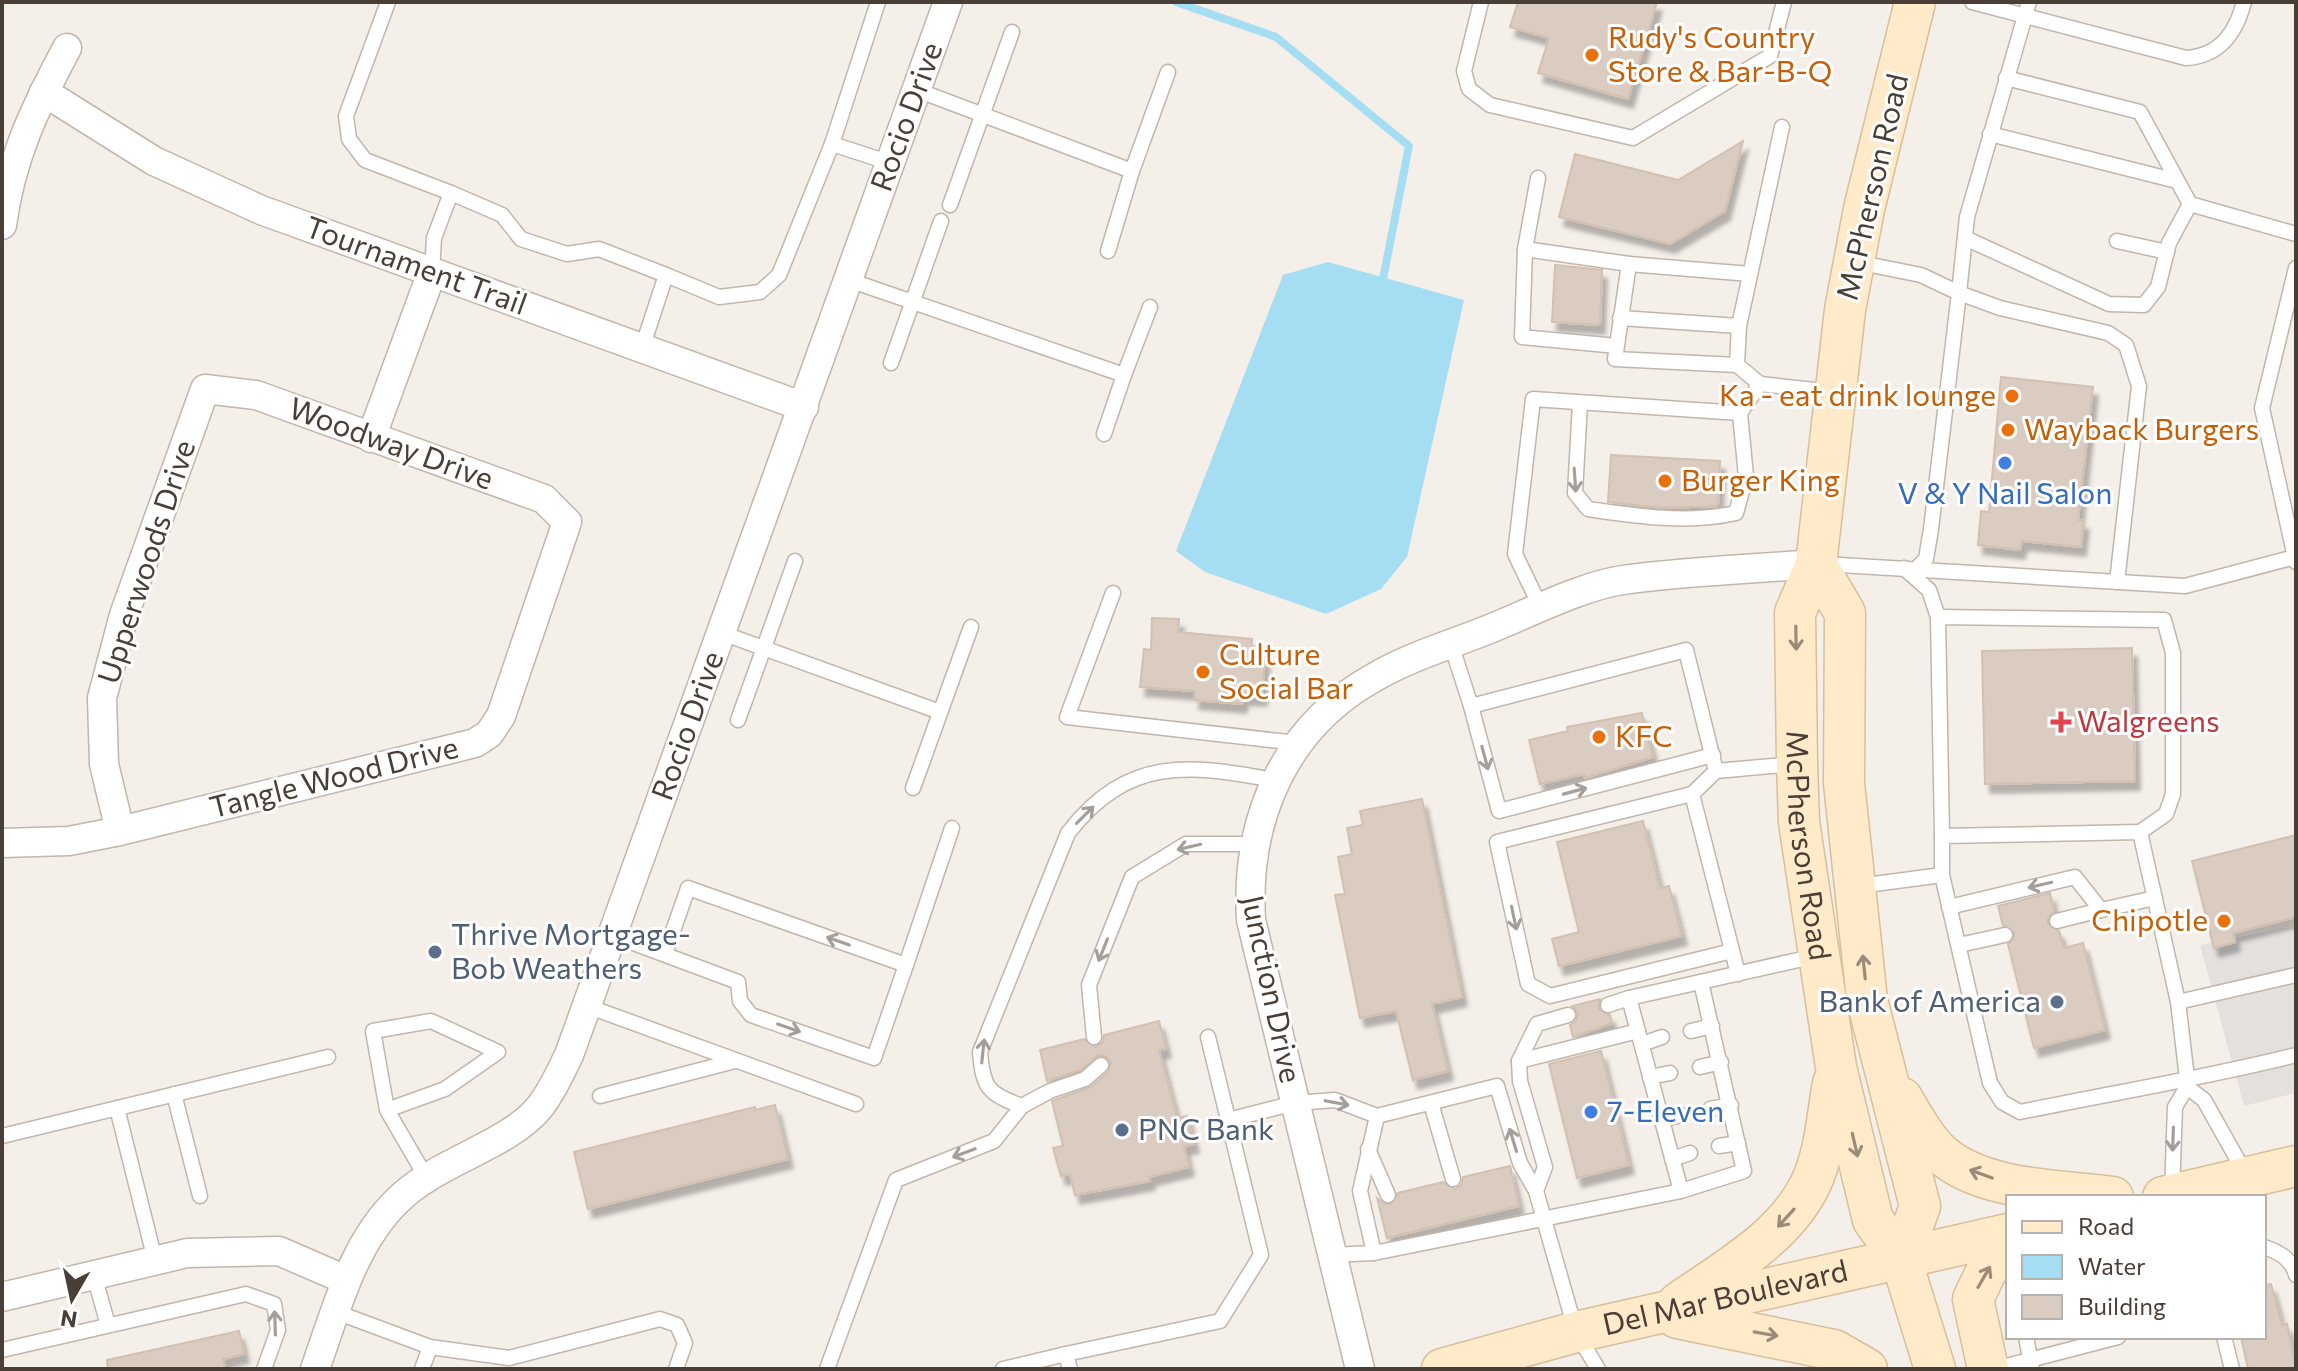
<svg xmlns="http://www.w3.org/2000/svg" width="2298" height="1371" viewBox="0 0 2298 1371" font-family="Commissioner,sans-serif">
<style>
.parking{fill:#e3e0de}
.water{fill:#a5def2}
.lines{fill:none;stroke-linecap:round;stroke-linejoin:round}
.stream{stroke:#a5def2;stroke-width:8}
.building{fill:#daccc1;stroke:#d2c0b1;stroke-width:2;filter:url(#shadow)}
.service-casing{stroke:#c1b6ab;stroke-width:17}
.minor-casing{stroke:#c1b6ab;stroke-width:31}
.secondary-casing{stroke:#d8bf9a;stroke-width:43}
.service{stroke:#fff;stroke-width:14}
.minor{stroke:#fff;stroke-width:28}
.secondary{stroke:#ffeac9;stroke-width:40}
.oneway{stroke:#a49f9b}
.oneway2{stroke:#9b8c79}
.food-dot{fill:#e8710a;stroke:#fff;stroke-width:3}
.shop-dot{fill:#3f7fe0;stroke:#fff;stroke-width:3}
.health-dot{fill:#e0444e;stroke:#fff;stroke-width:3}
.service-dot{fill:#5c6f8a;stroke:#fff;stroke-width:3}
.labels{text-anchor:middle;stroke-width:6;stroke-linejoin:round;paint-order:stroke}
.food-label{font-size:30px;fill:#c56008;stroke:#fff;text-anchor:start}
.street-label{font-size:30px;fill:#493f37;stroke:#fff}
.shop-label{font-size:30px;fill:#366cbe;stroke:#fff}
.health-label{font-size:30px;fill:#be3a42;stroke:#fff;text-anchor:start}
.service-label{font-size:30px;fill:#4e5e75;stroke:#fff;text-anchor:start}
</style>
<defs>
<filter id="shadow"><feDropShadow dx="5" dy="9" stdDeviation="2" flood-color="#0004"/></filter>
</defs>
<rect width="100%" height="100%" fill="#f5efe9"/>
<path class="parking" d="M2296,926v167l-52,13 -44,-161z"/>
<path class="water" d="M1328,262l136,38 -57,257 -26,32 -55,25 -121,-42 -29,-21 107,-276z"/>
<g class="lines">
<path class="stream" d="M1176,2l100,35 133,109 -27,138"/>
</g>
<g class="building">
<path d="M1518,2h139l-29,97 -90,-26 11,-35 -39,-11z"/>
<path d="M1743,141l-18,70 -55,33 -111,-27 16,-63 103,26z"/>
<path d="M1555,265l47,5 -2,55 -48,-3z"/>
<path d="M2001,377l92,10 -15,133 6,1 -3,26 -59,-6 -2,9 -42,-5 3,-34 8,1z"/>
<path d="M1611,455l109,6 -2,45 -55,2 -55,-6z"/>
<path d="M1152,618l27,1 -1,13 74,7 -1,17 14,1 -3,40 -19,-1 -1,8 -48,-4 1,-9 -55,-4 4,-38 7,1z"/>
<path d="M2132,648l3,133 -150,3 -3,-133z"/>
<path d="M1642,713l11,44 -68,21 -1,-4 -44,10 -11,-44 39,-9 -1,-4z"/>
<path d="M1422,799l40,198 -30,7 16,67 -35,9 -17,-69 -36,7 -25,-123 10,-1 -7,-37 14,-3 -5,-26 16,-3 -3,-14z"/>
<path d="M1643,821l17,67 9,-2 13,50 -123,30 -7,-27 27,-7 -22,-90z"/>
<path d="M2296,835v82l-63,16 2,9 -21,6 -22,-87z"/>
<path d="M2050,893l4,18 -6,7v6l11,7 5,17 19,-5 22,87 -71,18 -26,-104 6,-5v-7l-11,-7 -5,-19z"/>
<path d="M1600,999l-1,10 11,6 2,8 -39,14 -3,-12 6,-4 2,-8 -6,-7z"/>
<path d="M1159,1021l7,28 -7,1 18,68 10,-2 7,28 -10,2 5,21 -40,10 1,4 -75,14 -5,-21 -9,2 -8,-28 10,-2 -11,-45 39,-14 17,-15 3,-10 -6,-6 -7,-1 -18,15 -33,11 -7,-31 44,-11 12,8 7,-5 1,-7z"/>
<path d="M1601,1051l28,114 -52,13 -28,-114z"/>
<path d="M775,1105l13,54 -200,50 -14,-57 181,-45v3z"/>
<path d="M1510,1166l9,40 -132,32 -10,-40 6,5 8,1 7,-11 45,-11 12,7 6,-4 2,-8z"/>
<path d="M2271,1284l11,41 5,-1 9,45h-48l-7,-32h23v-52z"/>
<path d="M239,1331l5,23 -21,5 2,10h-117l-1,-9z"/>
</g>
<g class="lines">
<g class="service-casing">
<g id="service">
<path d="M388,2l-42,114 3,23 16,21 86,33"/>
<path d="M1481,2l-17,69 5,18 21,16 143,33 137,-82 14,-54"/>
<path d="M1972,2l214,56c34,-2 50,-25 58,-56"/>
<path d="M2029,2l-62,215 -8,76 41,15 108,25 18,12 13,41 -22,196"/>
<path d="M2006,78l134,34 50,92 106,30"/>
<path d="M917,90l215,81 -24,80"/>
<path d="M1990,134l187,47"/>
<path d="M832,144l46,-142"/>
<path d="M1132,171l36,-99"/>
<path d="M950,205l62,-173"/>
<path d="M1965,238l144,66 35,1 14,-18 11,-44 21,-39"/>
<path d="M2117,241l50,11"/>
<path d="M1525,249l13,-71"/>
<path d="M1856,262l65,13 38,18 -28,236 -5,30 -10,10"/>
<path d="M1629,264l121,10"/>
<path d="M2296,268l-34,140 34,154"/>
<path d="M432,272l2,-34 17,-45 51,22 19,24 46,15 32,-5 67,26"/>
<path d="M849,280l275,95 -20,59"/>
<path d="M1620,318l119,8"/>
<path d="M1617,346l-95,-9 3,-88 104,15 -14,95 122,6"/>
<path d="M642,348l24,-73 53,22 41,-5 19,-17 53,-131 59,19"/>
<path d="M891,363l50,-142"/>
<path d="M1124,375l26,-68"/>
<path d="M1760,384l-23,-19 2,-39 43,-199"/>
<path d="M1580,403l-5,90 13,16c48,7 100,15 148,4l10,-36 -6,-64"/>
<path d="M1824,564l361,22 110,-29"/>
<path d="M1904,568l25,22 9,27"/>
<path d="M1113,593l-46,124 230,26"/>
<path d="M1541,608l-26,-54 18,-155 207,14 20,-29 74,8"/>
<path d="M722,633l218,79"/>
<path d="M1451,644l20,62 215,-56 30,121"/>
<path d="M1471,706l28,105 214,-56"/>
<path d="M738,720l57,-159"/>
<path d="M913,788l58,-161"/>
<path d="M1692,794l-195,48 31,142 22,12 182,-45"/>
<path d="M1942,836l-4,-219 226,3 9,33v141l-7,20 -26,18"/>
<path d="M1859,886l83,-11"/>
<path d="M1949,907l126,-30 26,33 54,-12"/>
<path d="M2057,921l44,-11"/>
<path d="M612,935l126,47 2,19 11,14 123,43 32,-93 -218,-77 -23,66"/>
<path d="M1959,945l46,-10"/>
<path d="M906,965l46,-137"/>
<path d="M1738,974l-46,-180 24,-23 77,-7"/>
<path d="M2178,1002l118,-27"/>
<path d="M1608,1005l21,-7"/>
<path d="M587,1006l269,98"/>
<path d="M1568,1015l-31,9 -18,37 1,20 25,86 -9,24 40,141 22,37"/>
<path d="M1691,1031l21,-5"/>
<path d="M1094,1037l-5,-52 43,-108 54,-33h68"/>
<path d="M1642,1044l20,-7"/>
<path d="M1519,1061l119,-30"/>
<path d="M1700,1067l21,-5"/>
<path d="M1650,1077l20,-4"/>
<path d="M2187,1087l17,13 41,73"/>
<path d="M174,1094l26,102"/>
<path d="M600,1096l135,-35"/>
<path d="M1431,1103l22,76"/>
<path d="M1022,1106c-34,-12 -39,-18 -42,-54l88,-219c60,-77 120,-69 206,-53"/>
<path d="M117,1108l38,152"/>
<path d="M1710,1109l21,-4"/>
<path d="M387,1110l58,-21 53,-37 -67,-31 -58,10 14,79 39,67"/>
<path d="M1228,1120l67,-17 40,-3 42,16 120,-30 23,77 16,28"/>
<path d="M1662,1120l19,-5"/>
<path d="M2,1136l326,-79"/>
<path d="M1719,1146l19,-3"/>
<path d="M1368,1149l20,46"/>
<path d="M1672,1159l18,-6"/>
<path d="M1681,1191l63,-20 -43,-189"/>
<path d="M2172,1192l3,-85 12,-20v-9l-9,-76 -38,-170 -198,4v39l48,208 12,19 18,10c92,-19 185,-34 276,-57"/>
<path d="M2264,1247c15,5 28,12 32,28"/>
<path d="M1374,1253l-14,-62 17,-75"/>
<path d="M1330,1255l44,-2 307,-62 -52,-193 187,-42"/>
<path d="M94,1275l14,50"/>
<path d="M336,1312l94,35 79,11 151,-39 17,6 8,18 -9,26"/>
<path d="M2026,1337l6,32"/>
<path d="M2224,1337l8,32"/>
<path d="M2,1350l244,-56 28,10 4,26 -14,39"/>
<path d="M422,1369l8,-22"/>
<path d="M827,1369l69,-189 98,-39 28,-35 28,-15 35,-12 16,-14"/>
<path d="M1003,1369l63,-15"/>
<path d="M1070,1369l-4,-15 154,-33 41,-66 -53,-218"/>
<path d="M1995,1369l123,-32"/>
</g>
</g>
<g class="minor-casing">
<g id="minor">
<path d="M44,92l110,69 107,49 543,197"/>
<path d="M2,225c9,-68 33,-117 65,-177"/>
<path d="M371,438l61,-166"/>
<path d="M2,843l67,-2 51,-10 355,-88 14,-9 12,-18 66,-194 -23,-23 -288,-104 -51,-6 -81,226 -22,83 2,66 16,67"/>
<path d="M2,1297l185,-44 92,-2 67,29"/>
<path d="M315,1369c21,-58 37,-124 82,-168 38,-39 109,-54 142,-93 13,-16 21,-35 30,-53l379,-1053"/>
<path d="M1360,1369l-109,-449c-6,-100 33,-193 124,-243 36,-21 78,-33 117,-49 37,-15 93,-43 131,-48 63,-9 129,-11 193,-16"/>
</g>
</g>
<g class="secondary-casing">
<g id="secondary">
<path id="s1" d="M1915,2l-51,207 -19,101 -29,254 -21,49 2,150 2,59 37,245 37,153 28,39 34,110"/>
<path d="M1816,564l29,49 -1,170 23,217 53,206 -19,53"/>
<path d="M1902,1098c11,19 23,41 39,56 42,37 119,36 172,43"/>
<path d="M2163,1197l133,-31"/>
<path d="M1678,1303c47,-33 106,-65 132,-118 15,-30 17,-69 23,-102"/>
<path d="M1677,1318l157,32 33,19"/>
<path id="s2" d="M1442,1369l134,-37 432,-98"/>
<path d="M1988,1369l-15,-70 13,-27 22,-28"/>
</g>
</g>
<use href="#service" class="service"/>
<use href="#minor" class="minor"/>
<use href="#secondary" class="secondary"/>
</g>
<defs><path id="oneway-shaft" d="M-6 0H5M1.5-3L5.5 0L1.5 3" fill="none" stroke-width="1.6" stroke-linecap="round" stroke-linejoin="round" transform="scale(2)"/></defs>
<g class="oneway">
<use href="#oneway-shaft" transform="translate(1575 480) rotate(86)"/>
<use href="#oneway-shaft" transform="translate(1485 758) rotate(75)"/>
<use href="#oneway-shaft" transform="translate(1575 791) rotate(-15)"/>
<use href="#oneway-shaft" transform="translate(1085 815) rotate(-45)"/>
<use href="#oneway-shaft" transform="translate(1189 847) rotate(167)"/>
<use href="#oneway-shaft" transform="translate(2040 885) rotate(167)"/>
<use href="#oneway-shaft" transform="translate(1514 918) rotate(78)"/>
<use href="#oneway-shaft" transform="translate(838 941) rotate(-161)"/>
<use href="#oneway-shaft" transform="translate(1103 950) rotate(112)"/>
<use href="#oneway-shaft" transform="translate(789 1028) rotate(19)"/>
<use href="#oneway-shaft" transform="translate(983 1051) rotate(-84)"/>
<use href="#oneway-shaft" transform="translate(1337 1103) rotate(11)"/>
<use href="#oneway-shaft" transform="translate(2173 1139) rotate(92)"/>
<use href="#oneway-shaft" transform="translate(1513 1140) rotate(-107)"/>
<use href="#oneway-shaft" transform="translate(964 1153) rotate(159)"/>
<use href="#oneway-shaft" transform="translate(275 1323) rotate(-92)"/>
</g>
<g class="oneway2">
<use href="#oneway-shaft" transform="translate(1796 638) rotate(89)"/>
<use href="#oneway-shaft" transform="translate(1864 967) rotate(-96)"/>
<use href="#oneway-shaft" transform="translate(1855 1145) rotate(77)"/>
<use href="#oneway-shaft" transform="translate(1981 1174) rotate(-160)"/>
<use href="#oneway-shaft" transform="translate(1786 1218) rotate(132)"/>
<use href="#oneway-shaft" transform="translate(1984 1277) rotate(-60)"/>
<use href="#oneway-shaft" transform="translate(1766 1334) rotate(10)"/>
</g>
<g class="food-dot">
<circle cx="1592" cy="55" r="8"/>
<circle cx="2012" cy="396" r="8"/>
<circle cx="2008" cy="430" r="8"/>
<circle cx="1665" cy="481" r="8"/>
<circle cx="1203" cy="672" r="8"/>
<circle cx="1599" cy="737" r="8"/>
<circle cx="2224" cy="921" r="8"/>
</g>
<g class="shop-dot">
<circle cx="2005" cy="463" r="8"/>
<circle cx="1591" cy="1112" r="8"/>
</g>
<path class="health-dot" d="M2057 710h8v8h8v8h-8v8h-8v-8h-8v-8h8z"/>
<g class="service-dot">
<circle cx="435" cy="952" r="8"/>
<circle cx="2057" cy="1002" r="8"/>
<circle cx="1122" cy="1130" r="8"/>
</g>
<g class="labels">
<g class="food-label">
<text x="1608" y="48">Rudy's Country<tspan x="1608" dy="34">Store &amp; Bar-B-Q</tspan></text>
<text x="1996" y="406" text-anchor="end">Ka - eat drink lounge</text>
<text x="2024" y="440">Wayback Burgers</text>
<text x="1681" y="491">Burger King</text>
<text x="1219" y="665">Culture<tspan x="1219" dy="34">Social Bar</tspan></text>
<text x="1615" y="747">KFC</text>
<text x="2208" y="931" text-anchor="end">Chipotle</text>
</g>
<g class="street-label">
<text transform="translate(907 117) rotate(-70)" y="10">Rocio Drive</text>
<text transform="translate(1873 187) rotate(-77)" y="10">McPherson Road</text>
<text transform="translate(416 266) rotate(20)" y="10">Tournament Trail</text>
<text transform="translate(391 444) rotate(20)" y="10">Woodway Drive</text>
<text transform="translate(147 562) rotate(-72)" y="10">Upperwoods Drive</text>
<text transform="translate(688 726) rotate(-70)" y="10">Rocio Drive</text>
<text transform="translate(334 778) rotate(-14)" y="10">Tangle Wood Drive</text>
<text dy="10" stroke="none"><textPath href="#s1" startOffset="858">McPherson Road</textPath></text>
<text transform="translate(1271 989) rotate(78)" y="10">Junction Drive</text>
<text dy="10" stroke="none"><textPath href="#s2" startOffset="292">Del Mar Boulevard</textPath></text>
</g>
<g class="shop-label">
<text x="2005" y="504">V &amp; Y Nail Salon</text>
<text x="1607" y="1122" text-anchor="start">7-Eleven</text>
</g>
<g class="health-label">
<text x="2077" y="732">Walgreens</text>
</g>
<g class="service-label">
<text x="451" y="945">Thrive Mortgage-<tspan x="451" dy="34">Bob Weathers</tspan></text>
<text x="2041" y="1012" text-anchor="end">Bank of America</text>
<text x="1138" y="1140">PNC Bank</text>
</g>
</g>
<rect width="2298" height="1371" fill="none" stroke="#493f37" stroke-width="8"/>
<rect x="2006" y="1195" width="260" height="144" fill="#ffffff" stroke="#b6b2af" stroke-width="2"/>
<rect x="2022" y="1221" width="40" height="12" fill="#ffeac9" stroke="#b6b2af" stroke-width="2"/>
<text x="2078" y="1235" font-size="24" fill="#493f37">Road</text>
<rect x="2022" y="1255" width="40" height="24" fill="#a5def2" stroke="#b6b2af" stroke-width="2"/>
<text x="2078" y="1275" font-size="24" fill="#493f37">Water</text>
<rect x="2022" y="1295" width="40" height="24" fill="#daccc1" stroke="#b6b2af" stroke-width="2"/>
<text x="2078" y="1315" font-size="24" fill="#493f37">Building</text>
<g transform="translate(72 1299) rotate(189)" stroke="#ffffff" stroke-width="6" paint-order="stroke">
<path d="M0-6L14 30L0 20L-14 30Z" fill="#493f37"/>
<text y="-12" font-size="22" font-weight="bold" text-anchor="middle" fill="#493f37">N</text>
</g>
</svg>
